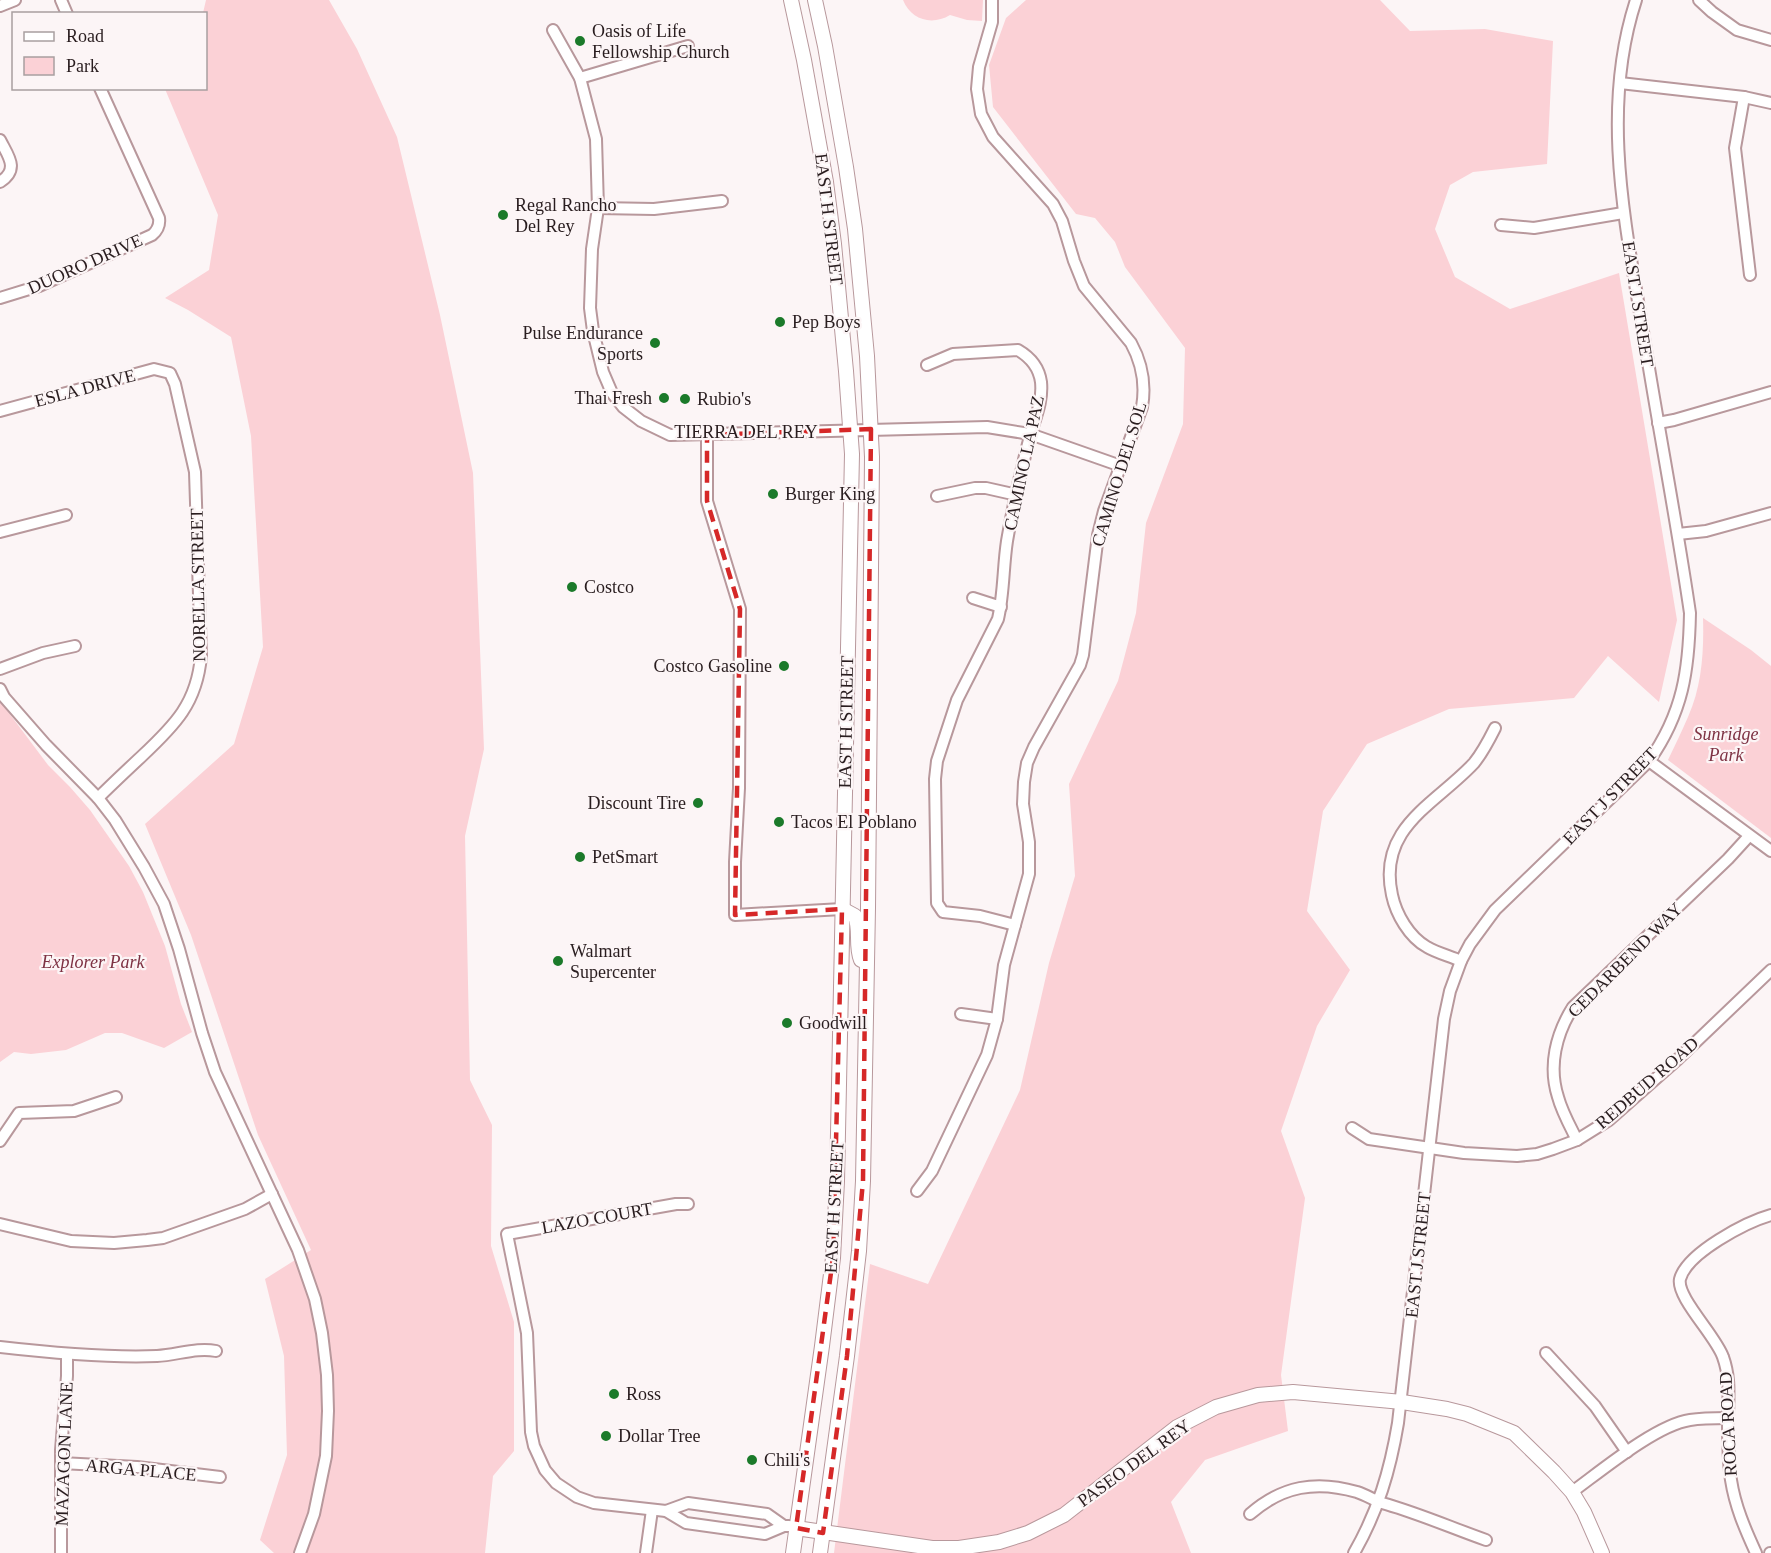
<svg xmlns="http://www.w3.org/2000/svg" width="1771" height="1553" viewBox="0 0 1771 1553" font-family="'Times New Roman',serif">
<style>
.green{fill:#fbd1d6}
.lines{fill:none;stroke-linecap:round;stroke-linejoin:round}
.minor-casing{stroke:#b8989c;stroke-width:14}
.major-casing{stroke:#b8989c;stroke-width:16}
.minor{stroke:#fff;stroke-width:10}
.major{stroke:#fff;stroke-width:14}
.marked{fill:none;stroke:#d62828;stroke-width:4.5;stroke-dasharray:12 8;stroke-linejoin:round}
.poi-dot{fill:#1b7a2a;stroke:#fcf5f6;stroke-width:2}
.labels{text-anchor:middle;stroke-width:4.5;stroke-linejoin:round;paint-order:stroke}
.poi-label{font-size:18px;fill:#291d1f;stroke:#fcf5f6;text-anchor:start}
.street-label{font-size:18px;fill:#291d1f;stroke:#fcf5f6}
.park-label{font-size:18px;font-style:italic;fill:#7e3243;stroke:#fcf5f6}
</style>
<rect width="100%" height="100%" fill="#fcf5f6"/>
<g class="green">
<path d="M206,0h123l28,49 40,88 43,178 33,158 11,276 -19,87 5,244 22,45 -1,121 23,76v129l-21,25 -8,77h-211l-14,-13 27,-85 -3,-99 -19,-77 46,-29 -53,-115 -67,-200 -46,-111 89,-80 29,-97 -12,-211 -20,-99 -43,-27 -23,-12 44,-28 9,-55 -53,-126 41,-1v-74l-3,-1z"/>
<path d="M903,0h80l-1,21 -15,-1 -17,-5c-18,11 -39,5 -47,-15z"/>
<path d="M1026,0h354l30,31 75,-2 68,12 -6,123 -74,8 -23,13 -15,44 20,48 55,32 109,-36 58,347 -18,82 -51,-46 -34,42 -125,11 -82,35 -44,67 -16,100 43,59 -33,56 -36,105 24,67 -24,177 7,56 -83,29 -34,42 20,51h-357l36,-289 58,20 92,-194 29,-127 26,-87 -6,-92 49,-103 18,-68 10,-90 37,-99 2,-76 -60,-81 -10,-25 -20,-24 -19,-4 -83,-107 -4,-42 17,-47z"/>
<path d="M1703,618l48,32 20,16v172l-103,-78c7,-15 14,-29 20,-43 14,-31 16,-66 15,-99z"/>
<path d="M0,701l48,64 22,22 20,23 39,56 14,26 22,54 16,58 11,28 -28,16 -42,-15h-17l-39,17 -35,4 -17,-2 -14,10z"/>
</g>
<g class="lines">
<g class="minor-casing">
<g id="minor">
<path d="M61,0l6,14"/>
<path d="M1699,0l13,12 25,18 34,10"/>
<path d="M0,6l15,-6"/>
<path d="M553,30l27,48 16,61 2,69 -6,41 -2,59 3,23 10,41 9,21 11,14 18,14 29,14 317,-8 43,7 91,32"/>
<path d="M580,78l108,-32"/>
<path d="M1620,83l124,14 27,6"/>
<path d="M1744,97l-9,51 15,127"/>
<path d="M0,140c8,16 20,29 0,42"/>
<path d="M598,208l56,1 68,-8"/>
<path d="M1501,225l33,3 89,-15"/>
<path d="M0,298l39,-12 113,-51c6,-5 8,-10 7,-17l-59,-130"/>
<path d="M927,365l26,-11 65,-4c12,7 21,17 23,32 2,20 -6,36 -11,54 -9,34 -17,70 -23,105 -4,26 -3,52 -9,78l-41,81 -20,61 -2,18 2,124 6,9 37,4 35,9"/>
<path d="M0,411l154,-42 16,4 5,11 20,88 6,184c-4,47 -26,69 -59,100 -15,14 -30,28 -44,42"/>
<path d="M1658,423l16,-3 97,-28"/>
<path d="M707,435v66l33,108 -1,179 -4,74v53l107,-6"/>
<path d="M937,496l38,-8h11l31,7"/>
<path d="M0,532l66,-17"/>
<path d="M1678,534l28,-3 65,-18"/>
<path d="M973,598l28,9"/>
<path d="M0,669l43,-16 32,-7"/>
<path d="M0,689l4,8 42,48 52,53 17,22 29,47 20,37 15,45 23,84 13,39 83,178 17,49 7,34 5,42 1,36 -2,45 -12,58 -14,39"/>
<path d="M1649,761l122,90"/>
<path d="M1461,961c-11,-5 -24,-8 -34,-14 -18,-10 -31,-33 -35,-52 -15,-68 44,-91 82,-132 9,-11 15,-23 21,-35"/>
<path d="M961,1014l36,5"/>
<path d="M1352,1128l17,11 95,14 53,3 20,-2 16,-5 24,-9 32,-20 69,-61 93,-89"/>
<path d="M1577,1140c-7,-14 -15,-28 -19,-43 -10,-31 -2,-63 15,-90l155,-148 21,-23"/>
<path d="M0,1141l19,-28 55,-2 42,-14"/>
<path d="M917,1191l15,-20 55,-116 10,-36 7,-54 25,-91v-32l-6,-38 1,-22 3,-19 7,-16 46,-82 3,-10 15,-120 6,-24 38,-104c4,-23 0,-44 -11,-64l-47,-57 -10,-25 -12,-40 -9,-17 -60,-67 -12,-23 -4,-25 2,-22 13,-45v-22"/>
<path d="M688,1204h-12l-169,30 20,99 4,99 3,14 11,24 11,13 21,14 17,6 72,8 20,12 79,11 19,-8"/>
<path d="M0,1224l71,17 43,2 33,-3 16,-2 82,-29 27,-15"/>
<path d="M0,1347c52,6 105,11 157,9 20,-1 40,-9 59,-5"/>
<path d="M1546,1353l49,53 32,46"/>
<path d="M61,1463l76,4 83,10"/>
<path d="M1572,1492c29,-21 84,-67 118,-72 12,-2 26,-2 38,-2"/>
<path d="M666,1511l22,-8 79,11 17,12h5"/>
<path d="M1250,1514c32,-28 66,-34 107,-22 9,3 17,8 25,11 36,10 70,25 104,37"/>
<path d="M61,1553v-103l6,-74v-22"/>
<path d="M646,1553l6,-43"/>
<path d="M1354,1553c24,-42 36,-82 44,-130l46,-404 6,-28 11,-30 9,-17 25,-34 154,-149c34,-48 40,-91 41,-148 -14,-96 -33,-192 -48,-288 -18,-108 -41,-218 -6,-325"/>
<path d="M1756,1553c-11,-24 -21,-47 -25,-73 -3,-19 -3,-40 -3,-59 0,-22 3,-42 -5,-64 -7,-21 -47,-60 -43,-78 7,-26 66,-57 91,-64"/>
<path d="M1770,1553h1"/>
</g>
</g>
<g class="major-casing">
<g id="major">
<path d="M791,0l13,60 22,122 8,62 12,127 6,83 -15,727 -4,77 -11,88 -29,207"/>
<path d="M815,0l10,46 21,121 9,62 12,127 5,101 -4,451 -5,273 -4,70 -12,105 -27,197"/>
<path d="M842,909l13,7c6,14 0,29 6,44l4,1"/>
<path d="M796,1528l136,20h27l40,-6 29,-9 36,-18 113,-88 39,-20 42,-12 35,-3 109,10 45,7 20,5 47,19 40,39 18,20 12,20 18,41"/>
</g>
</g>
<use href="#minor" class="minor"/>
<use href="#major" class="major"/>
</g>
<path class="marked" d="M871,429l-8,752 -16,175 -24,177 -27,-5 37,-270 9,-349 -107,6 5,-306 -33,-108v-66z"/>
<g class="poi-dot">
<circle cx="580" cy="41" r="6"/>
<circle cx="503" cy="215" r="6"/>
<circle cx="780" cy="322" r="6"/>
<circle cx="655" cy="343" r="6"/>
<circle cx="664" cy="398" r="6"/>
<circle cx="685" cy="399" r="6"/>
<circle cx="773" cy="494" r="6"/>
<circle cx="572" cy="587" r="6"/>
<circle cx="784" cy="666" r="6"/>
<circle cx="698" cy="803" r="6"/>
<circle cx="779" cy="822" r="6"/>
<circle cx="580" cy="857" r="6"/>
<circle cx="558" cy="961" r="6"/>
<circle cx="787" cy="1023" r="6"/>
<circle cx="614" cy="1394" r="6"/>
<circle cx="606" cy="1436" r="6"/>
<circle cx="752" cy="1460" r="6"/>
</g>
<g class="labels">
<g class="poi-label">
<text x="592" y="37">Oasis of Life<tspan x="592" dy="21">Fellowship Church</tspan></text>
<text x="515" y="211">Regal Rancho<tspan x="515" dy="21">Del Rey</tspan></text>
<text x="792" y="328">Pep Boys</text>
<text x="643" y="339" text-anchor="end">Pulse Endurance<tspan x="643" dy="21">Sports</tspan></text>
<text x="652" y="404" text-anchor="end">Thai Fresh</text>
<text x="697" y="405">Rubio's</text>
<text x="785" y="500">Burger King</text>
<text x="584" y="593">Costco</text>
<text x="772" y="672" text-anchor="end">Costco Gasoline</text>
<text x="686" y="809" text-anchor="end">Discount Tire</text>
<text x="791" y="828">Tacos El Poblano</text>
<text x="592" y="863">PetSmart</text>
<text x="570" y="957">Walmart<tspan x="570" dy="21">Supercenter</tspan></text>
<text x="799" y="1029">Goodwill</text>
<text x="626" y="1400">Ross</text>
<text x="618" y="1442">Dollar Tree</text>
<text x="764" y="1466">Chili's</text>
</g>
<g class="street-label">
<text transform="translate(829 219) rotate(83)" y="6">EAST H STREET</text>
<text transform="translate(85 264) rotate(-24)" y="6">DUORO DRIVE</text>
<text transform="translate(1638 304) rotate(81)" y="6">EAST J STREET</text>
<text transform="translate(85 388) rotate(-15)" y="6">ESLA DRIVE</text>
<text x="746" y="438">TIERRA DEL REY</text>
<text transform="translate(1024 463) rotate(-78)" y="6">CAMINO LA PAZ</text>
<text transform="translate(1119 474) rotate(-73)" y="6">CAMINO DEL SOL</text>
<text transform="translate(198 585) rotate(-91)" y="6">NORELLA STREET</text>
<text transform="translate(846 722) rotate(-89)" y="6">EAST H STREET</text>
<text transform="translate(1610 796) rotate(-46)" y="6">EAST J STREET</text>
<text transform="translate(1625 960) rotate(-45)" y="6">CEDARBEND WAY</text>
<text transform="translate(1647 1083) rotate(-41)" y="6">REDBUD ROAD</text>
<text transform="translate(834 1207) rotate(-87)" y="6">EAST H STREET</text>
<text transform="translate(597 1218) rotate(-10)" y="6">LAZO COURT</text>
<text transform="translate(1418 1255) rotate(-84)" y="6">EAST J STREET</text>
<text transform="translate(1728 1424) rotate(-93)" y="6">ROCA ROAD</text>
<text transform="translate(64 1454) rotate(-88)" y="6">MAZAGON LANE</text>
<text transform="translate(1134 1463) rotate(-36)" y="6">PASEO DEL REY</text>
<text transform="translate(141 1470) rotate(5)" y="6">ARGA PLACE</text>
</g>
<g class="park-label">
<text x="1726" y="740">Sunridge<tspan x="1726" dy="21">Park</tspan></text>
<text x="93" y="968">Explorer Park</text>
</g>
</g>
<rect x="12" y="12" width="195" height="78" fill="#fcf5f6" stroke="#a89fa0" stroke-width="1.5"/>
<rect x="24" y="32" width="30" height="9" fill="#ffffff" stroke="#a89fa0" stroke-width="1.5"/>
<text x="66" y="42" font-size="18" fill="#291d1f">Road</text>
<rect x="24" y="57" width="30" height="18" fill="#fbd1d6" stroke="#a89fa0" stroke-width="1.5"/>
<text x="66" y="72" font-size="18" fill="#291d1f">Park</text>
</svg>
